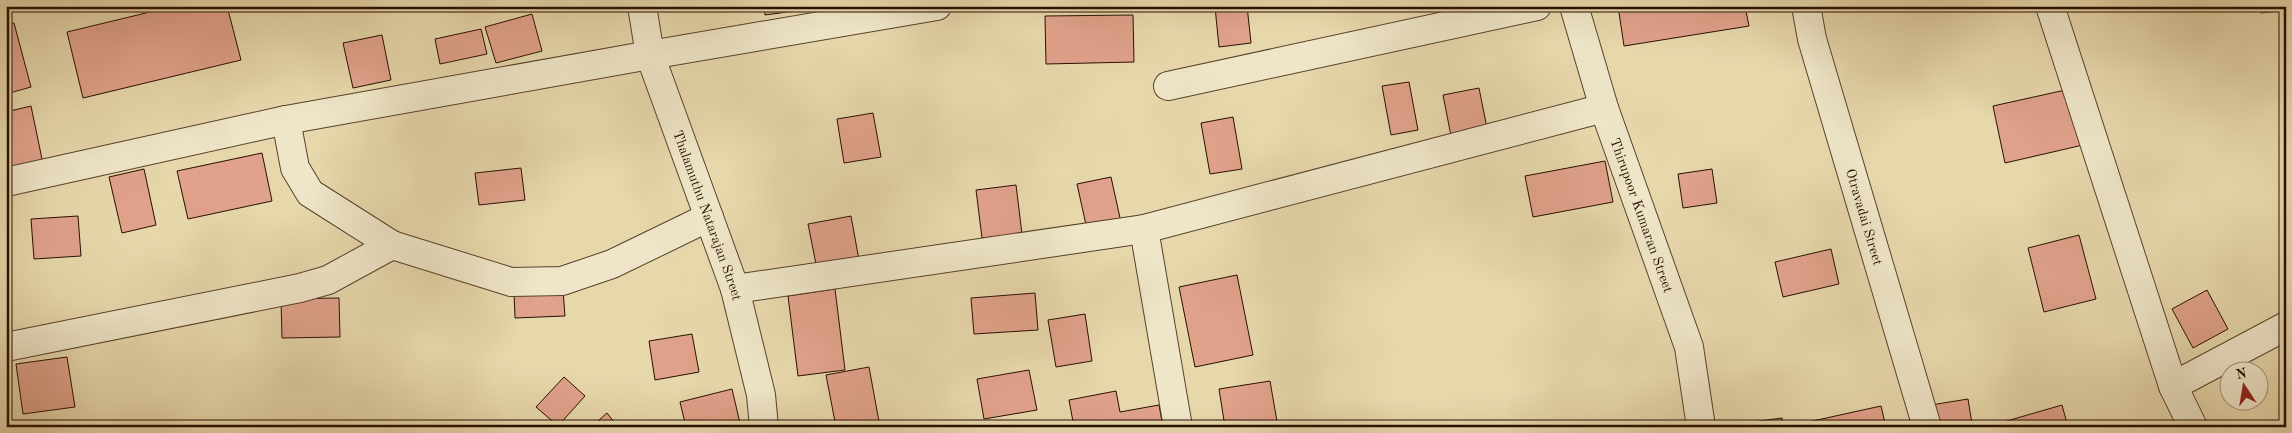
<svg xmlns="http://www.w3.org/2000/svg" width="2292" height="433" viewBox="0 0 2292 433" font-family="'Old Standard TT',serif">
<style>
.building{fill:#e1a28c;stroke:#280f00}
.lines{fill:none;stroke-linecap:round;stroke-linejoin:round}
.minor-casing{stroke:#58412b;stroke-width:30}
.minor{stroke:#efe6c9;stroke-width:28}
.labels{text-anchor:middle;stroke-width:4;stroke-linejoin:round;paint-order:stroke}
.street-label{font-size:14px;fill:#280f00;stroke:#efe6c9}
</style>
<rect width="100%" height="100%" fill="#e7d8ac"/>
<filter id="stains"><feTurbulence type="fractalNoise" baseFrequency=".004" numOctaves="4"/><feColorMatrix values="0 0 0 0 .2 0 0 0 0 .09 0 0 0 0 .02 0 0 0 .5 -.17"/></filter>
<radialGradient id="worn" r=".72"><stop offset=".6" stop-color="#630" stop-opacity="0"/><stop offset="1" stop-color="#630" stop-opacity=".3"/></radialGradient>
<g class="building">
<path d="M175,6h52l14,54 -158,38 -16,-66z"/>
<path d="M764,6h37l1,4 -37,5z"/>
<path d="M1247,6l4,37 -32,4 -4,-40z"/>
<path d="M1618,6h127l4,20 -125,20z"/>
<path d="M2260,6h26v4l-25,3z"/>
<path d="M532,14l10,37 -46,12 -11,-36z"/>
<path d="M1133,15l1,47 -88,2 -1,-48z"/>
<path d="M14,23l17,64 -25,7v-69z"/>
<path d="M481,29l6,25 -47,10 -5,-25z"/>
<path d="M382,35l9,45 -38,8 -10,-45z"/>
<path d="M1409,82l9,48 -27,5 -9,-49z"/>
<path d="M1479,88l9,45 -36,8 -9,-46z"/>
<path d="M2070,89l13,56 -78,18 -12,-57z"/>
<path d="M31,106l12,58 -37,8v-60z"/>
<path d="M873,113l8,44 -37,6 -7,-44z"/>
<path d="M1233,117l9,52 -32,5 -9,-51z"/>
<path d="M262,153l10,48 -84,18 -11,-48z"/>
<path d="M1605,161l8,41 -80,15 -8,-41z"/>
<path d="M521,168l4,32 -46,5 -4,-32z"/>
<path d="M144,169l12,56 -34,8 -13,-56z"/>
<path d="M1712,169l5,34 -34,5 -5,-34z"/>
<path d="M1111,177l11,50 -34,7 -11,-50z"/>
<path d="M1016,185l6,49 -40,4 -6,-48z"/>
<path d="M78,216l3,40 -47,3 -3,-40z"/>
<path d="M851,216l8,44 -42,9 -9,-45z"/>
<path d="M2079,235l17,64 -52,13 -16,-64z"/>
<path d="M1831,249l8,35 -56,13 -8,-35z"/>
<path d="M1237,275l16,80 -58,12 -16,-80z"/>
<path d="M835,289l10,81 -47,6 -10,-80z"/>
<path d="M563,290l2,26 -50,2 -1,-26z"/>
<path d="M2207,290l21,39 -35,19 -21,-39z"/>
<path d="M1035,293l3,37 -64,4 -3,-36z"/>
<path d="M339,298l1,39 -58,1 -1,-39z"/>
<path d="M1085,314l7,47 -36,6 -8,-47z"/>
<path d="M692,334l7,38 -44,8 -6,-39z"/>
<path d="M67,357l8,50 -52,7 -7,-50z"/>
<path d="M869,367l11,60h-44l-10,-52z"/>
<path d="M1029,370l8,40 -53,9 -7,-40z"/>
<path d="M564,377l21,19 -27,30 -22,-19z"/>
<path d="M1270,381l8,46h-53l-6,-38z"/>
<path d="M732,389l8,34 -17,4h-37l-6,-25z"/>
<path d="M1116,391l4,21 39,-7 4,22h-89l-5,-27z"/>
<path d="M1968,399l4,25 -19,3h-25l-3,-21z"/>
<path d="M2062,405l6,22h-82z"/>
<path d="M1881,406l5,21h-86l-1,-3z"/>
<path d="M607,413l11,14h-27z"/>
<path d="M1782,418l1,9 -61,-1z"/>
</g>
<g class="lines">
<g class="minor-casing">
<g id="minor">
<path id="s1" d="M642,6l8,49 85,234 26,106 3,32"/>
<path id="s2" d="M1574,6l30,102 85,239 12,80"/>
<path id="s3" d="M1806,6l6,33 115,388"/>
<path d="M2050,6l123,380 20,41"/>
<path d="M1168,86l369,-80"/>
<path d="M286,120l9,48 15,25 82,52 119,37 51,-1 50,-17 97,-47"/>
<path d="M6,182l280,-62 364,-65 287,-49"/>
<path d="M1144,229l34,198"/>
<path d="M735,289l409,-60 460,-121"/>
<path d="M6,347l294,-59 28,-8 64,-35"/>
<path d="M2173,386l113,-60"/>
</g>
</g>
<use href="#minor" class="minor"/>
</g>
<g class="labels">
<g class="street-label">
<text dy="5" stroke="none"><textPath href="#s1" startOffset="220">Thalamuthu Natarajan Street</textPath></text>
<text dy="5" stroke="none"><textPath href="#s2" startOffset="220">Thirupoor Kumaran Street</textPath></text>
<text dy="5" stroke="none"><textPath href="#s3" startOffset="219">Otravadai Street</textPath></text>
</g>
</g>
<rect width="2292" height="433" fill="none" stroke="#e7d8ac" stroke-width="25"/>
<rect x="8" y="8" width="2277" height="418" fill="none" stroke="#280f00" stroke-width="2.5"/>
<rect x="12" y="12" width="2267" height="408" fill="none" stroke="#280f00"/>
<g transform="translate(2244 386) rotate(348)"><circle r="24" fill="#efe6c9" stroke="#9f9079"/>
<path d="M0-4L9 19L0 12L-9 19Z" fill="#8f2418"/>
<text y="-8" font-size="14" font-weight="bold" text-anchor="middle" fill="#280f00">N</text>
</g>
<rect width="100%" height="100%" filter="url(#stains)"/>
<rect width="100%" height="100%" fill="url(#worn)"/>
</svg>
